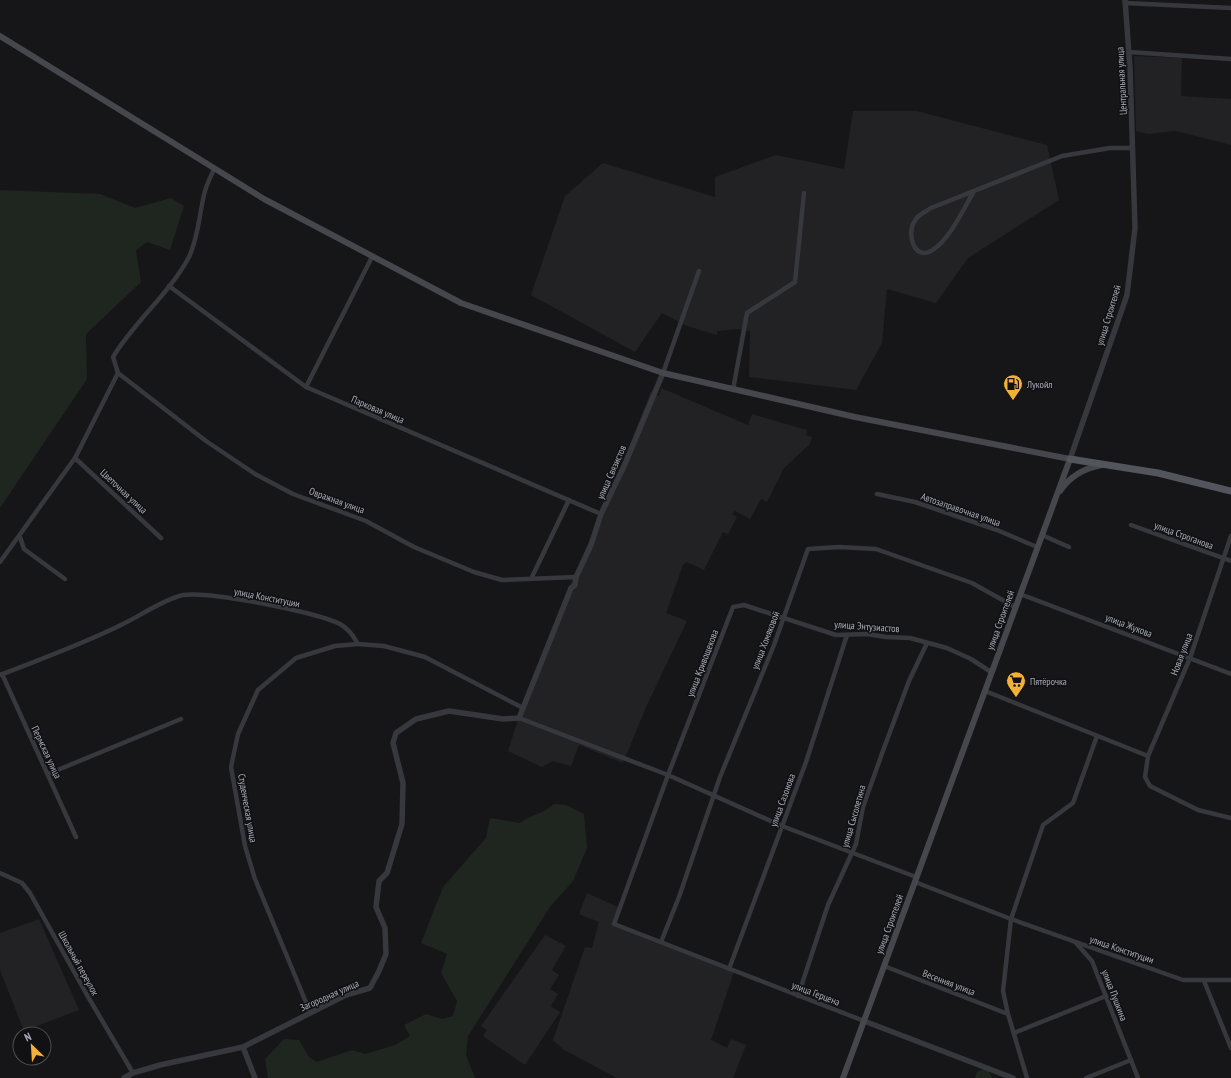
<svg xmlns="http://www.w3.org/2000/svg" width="1231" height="1078" viewBox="0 0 1231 1078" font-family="'PT Sans Narrow',sans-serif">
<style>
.built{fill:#222225}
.green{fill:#1e261f}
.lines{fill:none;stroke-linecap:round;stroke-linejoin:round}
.minor{stroke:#37383d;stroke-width:4.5}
.tertiary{stroke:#37383d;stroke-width:5.5}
.secondary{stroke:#45474d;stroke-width:6}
.primary{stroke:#53555c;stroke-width:7}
.labels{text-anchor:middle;stroke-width:3;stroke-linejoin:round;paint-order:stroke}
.street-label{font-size:10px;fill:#a8adb8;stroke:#111113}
.poi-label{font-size:10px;fill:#a8adb8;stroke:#111113;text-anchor:start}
</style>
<rect width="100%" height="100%" fill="#161618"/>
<g class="built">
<path d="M1134,56l48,2 -1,38 50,3v46l-55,-14 -28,3 -12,-3z"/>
<path d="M853,111h64l130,34 12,55 -91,58 -32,45 -49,-14 -5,54 -26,47 -107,-13 1,-46 -10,-2 -23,2v4l-30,-9 -25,-13 -27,39 -104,-57 34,-99 38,-33 112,34v-20l61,-22 68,14z"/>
<path d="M661,388l87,37 4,-11 55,16 -1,5 6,2 -2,7 -26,24 -17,34 -6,-3 -11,20 -15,-8 -3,3 5,3 -9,17 -5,-2 -19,38 -17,-8 -4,3 -17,48 21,8 -40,84 -24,58 -44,-18 -8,21 -18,-5 -11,6 -34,-16 15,-47 45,-114 55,-128 28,-71 8,5z"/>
<path d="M587,893l31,14 -6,18 122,47 -23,68 16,8 4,-9 15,6 -13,33h-116l-53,-28 -11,-10 32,-93 7,1 7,-26 -20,-8z"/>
<path d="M39,919l40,91 -55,21 -24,-61v-37z"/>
<path d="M545,935l21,11 -14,24 7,5 -9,14 8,5 -7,12 9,6 -35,53 -42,-29 4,-6 -6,-4z"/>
</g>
<g class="green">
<path d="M0,190l100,4 35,14 36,-10 13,8 -14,44 -23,-8 -11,8 5,32 -55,52 1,45 -87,129z"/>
<path d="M554,804l12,1 18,9 3,34 -14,33 -23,26 -82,129 -2,19 9,23h-207l-3,-19 19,-20 15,1 10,17 8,5 35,-12 13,4 30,-9 15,-9 -6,-11 22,-11 16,5 11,-3 4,-15 -16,-28 6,-19 -26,-11 22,-56 43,-49 4,-20 30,5c11,-9 24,-9 34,-19z"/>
<path d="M983,1069l6,2 3,7h-17l2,-6z"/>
</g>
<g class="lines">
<g class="minor">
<path d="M1125,3l106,5"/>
<path d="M1129,52l102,7"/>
<path d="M973,193c-10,17 -23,45 -39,56 -20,15 -29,-17 -18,-30 3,-5 11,-8 15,-11l131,-52 48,-8h22"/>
<path d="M169,286l137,101 295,127"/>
<path d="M118,373l88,68 49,33 38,20 73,27 48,26 60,25 28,8 74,-3"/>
<path d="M663,373l36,-102"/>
<path d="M306,387l66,-130"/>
<path d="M733,390l14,-77 48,-31 9,-89"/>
<path d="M75,458l86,80"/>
<path d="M877,494l38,8 82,28 40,17"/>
<path d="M1131,525l100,36"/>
<path d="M1042,535l27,12"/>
<path d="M1231,536l-41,122 -42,98 -3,21 5,9 48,24 33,8"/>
<path d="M20,537l4,12 41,30"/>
<path d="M0,562l75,-104 43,-85 -5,-16c22,-36 56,-63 76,-100 10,-21 10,-44 16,-66 2,-7 6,-15 9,-22"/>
<path d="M531,579l38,-79"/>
<path d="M1020,594l211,80"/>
<path d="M2,674l74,163"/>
<path d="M0,675c41,-16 83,-31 123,-51 17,-8 41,-25 60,-29 27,-4 132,17 157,29 9,5 13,12 18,20l26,2 41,11 98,51"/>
<path d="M985,691l163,65"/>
<path d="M519,718l149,57 114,51 134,51"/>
<path d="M48,774l133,-55"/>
<path d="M0,873l22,10 8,10 57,102 46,78"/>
<path d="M915,882l96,37 172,61h48"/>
<path d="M661,942l18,-45 41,-120 54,-132 34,-96 31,-2 37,2 96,34 43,24"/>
<path d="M1076,943l16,18 46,117"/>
<path d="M884,966l124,48"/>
<path d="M729,969l77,-207 41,-127"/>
<path d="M1204,981l27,67"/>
<path d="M798,996l30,-91 28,-61 7,-37 21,-59 25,-67 18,-38"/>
<path d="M310,1012l-55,-133 -10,-33 -14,-79 7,-33 20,-44 38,-32 39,-12 23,-2"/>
<path d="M864,1021l-250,-97 54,-149 65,-168 11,-2 92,30 31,-1 19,3 24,1 37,10 24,11 20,13"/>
<path d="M1014,1033l92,-37"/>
<path d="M1027,1078l-19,-64 -5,-23 8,-72 32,-94 30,-22 24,-67"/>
<path d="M1086,1078l45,-18"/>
</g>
<g class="tertiary">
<path d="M1070,459l57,-164 8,-67 -5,-160 -5,-68"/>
<path d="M864,1021l149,57"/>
<path d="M243,1047l12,31"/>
<path d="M124,1078l9,-5 27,-8 83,-18 103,-52 24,-7 9,-17 7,-17 -1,-26 -9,-21 3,-26 8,-8 15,-49 1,-41 -10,-40 3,-10 20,-14 33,-8 54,8 16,-1 52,-130 4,-3 1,-8 15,-32 10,-31 24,-50 38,-91"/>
</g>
<g class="secondary">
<path d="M0,36l264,163 197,104 202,70 192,44 215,42 -227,619"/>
<path d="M1060,491c10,-15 25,-23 42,-26"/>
</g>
<path class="primary" d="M1070,459l88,14 73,18"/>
</g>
<defs>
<g id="fuel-pin" transform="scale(1)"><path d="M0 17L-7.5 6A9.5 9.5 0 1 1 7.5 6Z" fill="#f2b134" stroke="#111113"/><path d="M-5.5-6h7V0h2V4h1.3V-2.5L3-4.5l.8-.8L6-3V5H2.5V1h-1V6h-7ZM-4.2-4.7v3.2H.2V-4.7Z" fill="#111"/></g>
<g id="supermarket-pin" transform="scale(1)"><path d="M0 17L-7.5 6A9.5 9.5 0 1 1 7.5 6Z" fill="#f2b134" stroke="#111113"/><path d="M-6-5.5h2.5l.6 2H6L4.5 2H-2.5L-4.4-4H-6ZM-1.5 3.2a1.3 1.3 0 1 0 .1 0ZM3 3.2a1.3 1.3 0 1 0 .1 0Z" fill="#111"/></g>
</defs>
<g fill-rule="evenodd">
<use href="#fuel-pin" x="1013" y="384"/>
<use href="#supermarket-pin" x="1016" y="681"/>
</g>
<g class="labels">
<g class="street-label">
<text transform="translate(1121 81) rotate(-93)" y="4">Центральная улица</text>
<text transform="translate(1108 315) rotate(-73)" y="4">улица Строителей</text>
<text transform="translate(378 409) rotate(23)" y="4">Парковая улица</text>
<text transform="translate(611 472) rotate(-66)" y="4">улица Связистов</text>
<text transform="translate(124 491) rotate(43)" y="4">Цветочная улица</text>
<text transform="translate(337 500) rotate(20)" y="4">Овражная улица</text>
<text transform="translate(961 509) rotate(19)" y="4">Автозаправочная улица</text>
<text transform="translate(1184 535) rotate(20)" y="4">улица Строганова</text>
<text transform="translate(267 597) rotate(11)" y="4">улица Конституции</text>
<text transform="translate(1000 620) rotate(-70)" y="4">улица Строителей</text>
<text transform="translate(1129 625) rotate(21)" y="4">улица Жукова</text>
<text transform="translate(867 626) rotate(4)" y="4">улица Энтузиастов</text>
<text transform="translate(765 640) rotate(-69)" y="4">улица Хомяковой</text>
<text transform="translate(1181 654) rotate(-69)" y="4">Новая улица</text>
<text transform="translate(702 663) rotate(-69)" y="4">улица Кривощекова</text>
<text transform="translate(47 752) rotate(65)" y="4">Пермская улица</text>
<text transform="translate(782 800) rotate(-70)" y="4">улица Сазонова</text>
<text transform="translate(248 808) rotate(80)" y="4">Студенческая улица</text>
<text transform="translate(853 816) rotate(-74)" y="4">улица Сысолетина</text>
<text transform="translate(889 924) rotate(-70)" y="4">улица Строителей</text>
<text transform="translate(1122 949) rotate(19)" y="4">улица Конституции</text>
<text transform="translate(79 963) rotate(61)" y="4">Школьный переулок</text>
<text transform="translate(949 982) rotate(21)" y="4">Весенняя улица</text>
<text transform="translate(816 993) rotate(21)" y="4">улица Герцена</text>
<text transform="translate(329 995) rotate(-24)" y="4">Загородная улица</text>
<text transform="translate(1115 995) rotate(69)" y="4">улица Пушкина</text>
</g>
<g class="poi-label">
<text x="1027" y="388">Лукойл</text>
<text x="1030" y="685">Пятёрочка</text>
</g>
</g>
<g transform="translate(32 1046) rotate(335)"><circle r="19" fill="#111113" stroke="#4d4f55"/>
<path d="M0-3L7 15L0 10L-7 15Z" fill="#f2b134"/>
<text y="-6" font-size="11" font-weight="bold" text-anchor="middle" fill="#a8adb8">N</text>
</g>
</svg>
